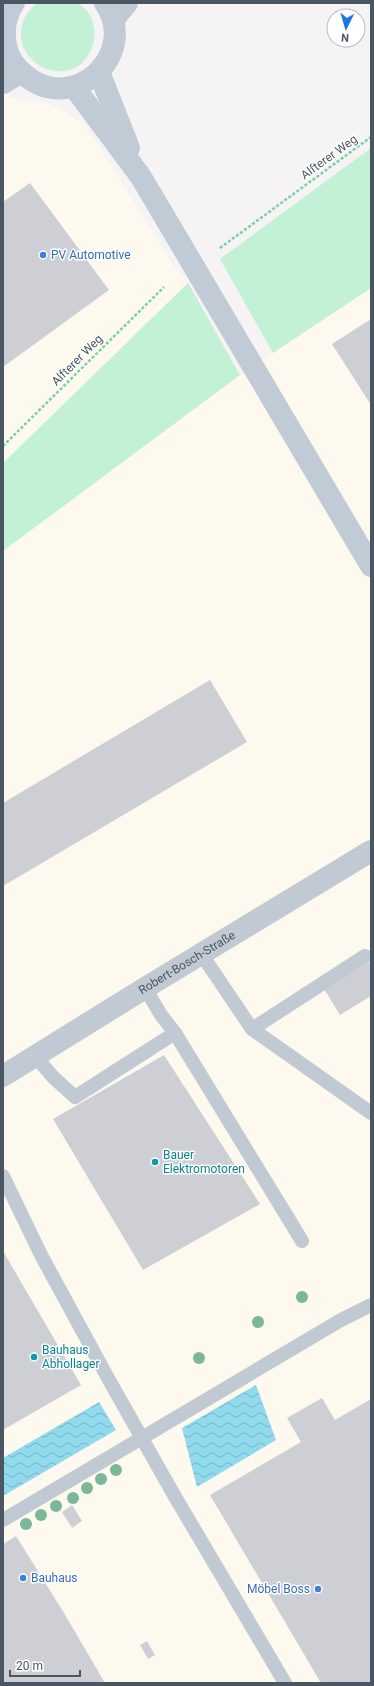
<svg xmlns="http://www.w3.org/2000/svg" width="374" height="1686" viewBox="0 0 374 1686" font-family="Roboto,sans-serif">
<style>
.commercial{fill:#fdf9ef}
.green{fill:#c3f1d5}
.water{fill:url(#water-waves)}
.building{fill:#cdcfd5}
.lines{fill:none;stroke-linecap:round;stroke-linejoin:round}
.path{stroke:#7ad0a6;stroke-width:2.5;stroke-dasharray:3 2;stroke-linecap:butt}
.service{stroke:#c1cad2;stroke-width:14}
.minor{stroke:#c1cad2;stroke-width:22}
.secondary{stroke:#c1cbd6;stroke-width:22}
.tree{fill:#7bb799}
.shop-dot{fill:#3f7fe0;stroke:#fff;stroke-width:1.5}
.culture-dot{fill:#0f9aa8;stroke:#fff;stroke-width:1.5}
.labels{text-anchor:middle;stroke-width:3;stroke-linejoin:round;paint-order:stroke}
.street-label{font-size:12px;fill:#4a5661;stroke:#fff}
.shop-label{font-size:12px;fill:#366cbe;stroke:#fff;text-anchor:start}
.culture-label{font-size:12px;fill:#0d838f;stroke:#fff;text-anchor:start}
</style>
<defs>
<pattern id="water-waves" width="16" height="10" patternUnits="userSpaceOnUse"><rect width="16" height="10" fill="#90daee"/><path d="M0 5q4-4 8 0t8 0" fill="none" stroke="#78b4c4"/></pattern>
</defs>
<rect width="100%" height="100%" fill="#f5f3f3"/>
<path class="commercial" d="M3,89l5,9 43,6 34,20 90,144 13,15 52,92 131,-88v1396h-368z"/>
<g class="green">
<path d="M38,3c8,0 33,-2 40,0 3,2 6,5 9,8 10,14 10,31 0,46 -24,34 -80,2 -63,-38 3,-6 8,-12 14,-16z"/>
<path d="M371,148v140l-98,65 -53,-94z"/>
<path d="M188,283l52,92 -237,176v-88z"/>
</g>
<g class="water">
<path d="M256,1385l20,55 -79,47 -15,-59z"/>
<path d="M99,1402l17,28 -113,66v-38z"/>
</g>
<g class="building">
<path d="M30,183l79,107 -106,77v-165z"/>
<path d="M371,319v86l-39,-61z"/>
<path d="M210,680l37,62 -244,144v-83z"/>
<path d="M371,961v35l-31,19 -16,-26z"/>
<path d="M164,1055l96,149 -117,66 -90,-151z"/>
<path d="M3,1251l78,134 -78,45z"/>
<path d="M322,1398l13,22 36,-21v284h-50l-111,-188 91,-53 -14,-24z"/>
<path d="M72,1505l10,16 -10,7 -10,-16z"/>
<path d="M16,1536l48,77 41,70h-102v-139z"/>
<path d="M147,1641l8,14 -7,4 -8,-14z"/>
</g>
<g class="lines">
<g class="path">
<path d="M220,248l151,-111"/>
<path d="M3,446l161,-159"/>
</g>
<g class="service">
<path d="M202,955l50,74 113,-73"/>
<path d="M252,1029l119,84"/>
<path d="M175,1033l127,208"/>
<path d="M36,1057l17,20 22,20 100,-64 -14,-18 -16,-27"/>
<path d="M3,1176l38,79 68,125 65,115 111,188"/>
<path d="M3,1520l338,-200 30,-15"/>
</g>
<g class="minor">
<path d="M113,20l14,-17"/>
<path d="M3,83l18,-11"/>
<path id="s1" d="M3,1076l142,-88 226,-137"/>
</g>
<g class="secondary">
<path d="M14,3c-10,14 -11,31 -7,47 3,11 10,19 19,26 48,39 114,-22 79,-73"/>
<path d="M99,72l30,76"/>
<path d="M74,87l67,90 230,389"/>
</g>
</g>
<g class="tree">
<circle cx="302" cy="1297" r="6"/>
<circle cx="258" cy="1322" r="6"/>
<circle cx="199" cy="1358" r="6"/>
<circle cx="116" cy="1470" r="6"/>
<circle cx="101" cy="1479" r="6"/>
<circle cx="87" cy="1488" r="6"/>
<circle cx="73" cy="1498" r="6"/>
<circle cx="56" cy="1506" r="6"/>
<circle cx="41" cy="1515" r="6"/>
<circle cx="26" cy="1524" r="6"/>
</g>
<g class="shop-dot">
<circle cx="43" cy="255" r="4"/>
<circle cx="23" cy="1578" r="4"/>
<circle cx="318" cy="1589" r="4"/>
</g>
<g class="culture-dot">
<circle cx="155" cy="1162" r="4"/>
<circle cx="34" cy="1357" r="4"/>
</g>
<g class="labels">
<g class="street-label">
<text transform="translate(329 157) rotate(-36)" y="4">Alfterer Weg</text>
<text transform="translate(77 360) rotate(-45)" y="4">Alfterer Weg</text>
<text dy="4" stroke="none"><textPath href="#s1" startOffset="216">Robert-Bosch-Straße</textPath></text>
</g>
<g class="shop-label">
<text x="51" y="259">PV Automotive</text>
<text x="31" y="1582">Bauhaus</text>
<text x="310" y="1593" text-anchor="end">Möbel Boss</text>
</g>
<g class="culture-label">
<text x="163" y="1159">Bauer<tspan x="163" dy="14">Elektromotoren</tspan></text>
<text x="42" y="1354">Bauhaus<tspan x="42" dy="14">Abhollager</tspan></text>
</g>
</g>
<rect width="374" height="1686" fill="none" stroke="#4a5661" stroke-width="8"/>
<g transform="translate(346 28) rotate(185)"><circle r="19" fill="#ffffff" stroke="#b7bbc0"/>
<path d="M0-3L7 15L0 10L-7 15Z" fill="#1a73e8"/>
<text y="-6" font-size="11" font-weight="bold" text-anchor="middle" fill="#4a5661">N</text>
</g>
<path d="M10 1670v6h70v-6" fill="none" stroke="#4a5661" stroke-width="2"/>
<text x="16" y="1670" font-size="12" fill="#4a5661" stroke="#ffffff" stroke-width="3" paint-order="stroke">20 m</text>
</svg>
